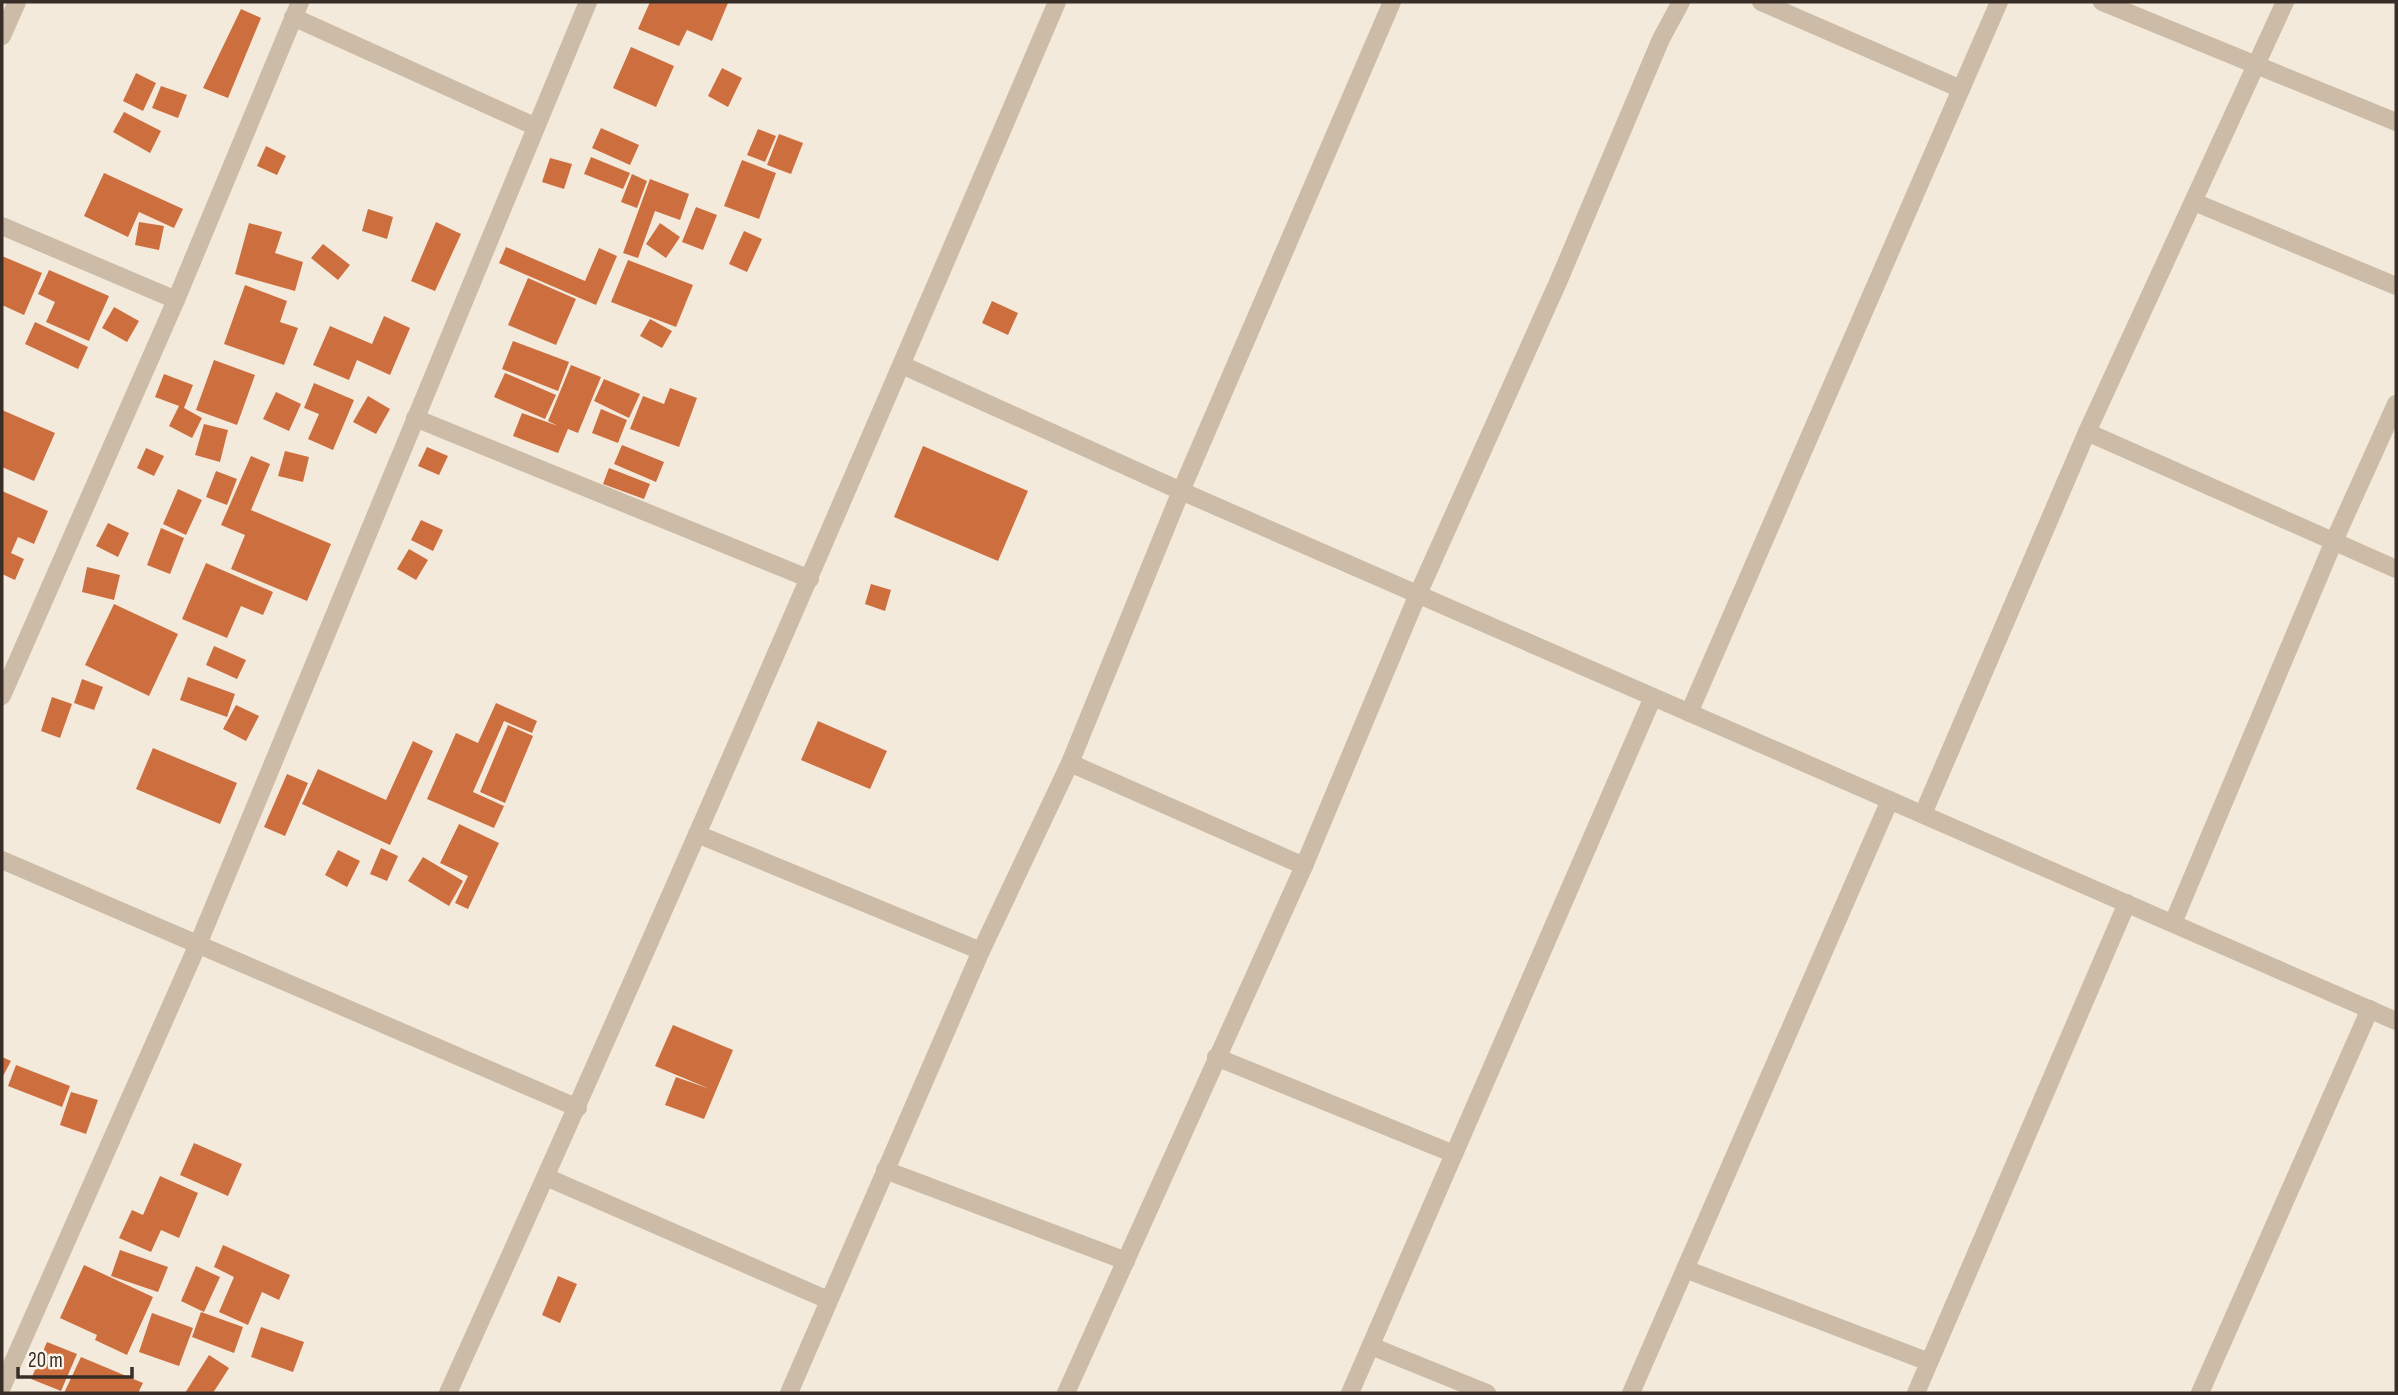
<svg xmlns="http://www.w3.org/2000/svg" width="2398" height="1395" viewBox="0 0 2398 1395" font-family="'Sofia Sans Condensed',sans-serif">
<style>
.building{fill:#cd6e3f}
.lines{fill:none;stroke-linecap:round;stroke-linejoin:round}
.minor{stroke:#ccbba6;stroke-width:18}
</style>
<rect width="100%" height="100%" fill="#f3eadb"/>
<g class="building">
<path d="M650,2h75l3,1 -16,38 -25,-11 -8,16 -41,-17z"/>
<path d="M241,9l20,9 -33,80 -25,-10z"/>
<path d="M631,47l43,19 -18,41 -43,-19z"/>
<path d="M722,68l20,10 -14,29 -20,-11z"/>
<path d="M136,73l20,10 -13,28 -20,-10z"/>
<path d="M161,86l26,9 -9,23 -26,-10z"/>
<path d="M124,112l37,19 -11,22 -37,-21z"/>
<path d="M601,128l38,17 -9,20 -38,-17z"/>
<path d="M758,129l18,7 -11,26 -18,-7z"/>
<path d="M779,134l24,9 -12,31 -24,-9z"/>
<path d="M266,146l20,10 -9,19 -20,-9z"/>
<path d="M591,157l39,16 -7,16 -39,-15z"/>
<path d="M550,158l22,6 -8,25 -22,-7z"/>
<path d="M742,160l34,13 -17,46 -35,-13z"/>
<path d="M104,173l79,36 -9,19 -35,-16 -11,25 -44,-21z"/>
<path d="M632,174l15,7 -10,27 -16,-6z"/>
<path d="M650,179l39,15 -9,26 -25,-9 -17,47 -15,-5z"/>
<path d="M696,207l21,8 -14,35 -21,-8z"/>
<path d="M368,209l25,8 -6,22 -25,-8z"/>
<path d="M139,222l25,4 -5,24 -24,-5z"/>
<path d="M436,222l25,12 -26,57 -24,-10z"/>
<path d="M249,223l33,9 -7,21 28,9 -8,29 -60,-17z"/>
<path d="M660,223l20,14 -14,21 -20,-14z"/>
<path d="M744,231l18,8 -15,33 -18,-8z"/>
<path d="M323,244l27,21 -12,15 -27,-22z"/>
<path d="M506,247l79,34 14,-33 18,8 -21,49 -97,-42z"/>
<path d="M2,256l40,17 -18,42 -22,-10z"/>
<path d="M628,260l65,25 -17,42 -65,-25z"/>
<path d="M49,270l60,26 -20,45 -43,-19 9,-20 -17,-8z"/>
<path d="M528,278l48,21 -20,46 -48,-20z"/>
<path d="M245,285l42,16 -7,21 18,6 -14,37 -60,-21z"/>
<path d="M992,301l26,12 -10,22 -26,-12z"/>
<path d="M114,307l25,14 -12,21 -25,-14z"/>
<path d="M384,316l26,12 -20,47 -33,-15 -8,20 -36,-15 17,-39 42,18z"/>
<path d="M650,319l22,12 -10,17 -22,-12z"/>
<path d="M35,322l53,25 -10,22 -53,-25z"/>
<path d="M513,341l56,21 -11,29 -56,-22z"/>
<path d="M214,360l41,15 -18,50 -41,-15z"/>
<path d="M571,365l30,12 -23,56 -10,-4 -10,24 -45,-17 9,-23 36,13 -10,-5z"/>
<path d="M505,373l51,22 -11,24 -51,-22z"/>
<path d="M164,374l29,11 -9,23 18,10 -10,20 -23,-12 10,-20 -24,-9z"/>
<path d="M604,379l36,15 -11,24 -35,-17z"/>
<path d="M314,383l40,17 -21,50 -25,-11 11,-25 -15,-6z"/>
<path d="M670,388l27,10 -18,49 -49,-18 13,-33 21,8z"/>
<path d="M276,392l25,12 -12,27 -26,-12z"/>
<path d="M368,396l22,13 -14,25 -23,-12z"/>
<path d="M601,409l26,11 -9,23 -26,-10z"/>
<path d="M2,410l53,23 -21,48 -32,-14z"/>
<path d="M204,424l24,6 -8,32 -25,-7z"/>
<path d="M622,445l42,17 -8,20 -42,-18z"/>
<path d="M923,446l105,45 -30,70 -104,-44z"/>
<path d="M427,447l21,9 -9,19 -21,-9z"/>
<path d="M146,448l18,8 -10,20 -17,-8z"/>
<path d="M285,451l24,6 -6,25 -25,-6z"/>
<path d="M251,456l19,8 -19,46 80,34 -24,57 -76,-32 14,-34 -24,-10z"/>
<path d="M609,468l41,16 -6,15 -41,-15z"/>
<path d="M216,471l21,8 -10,26 -21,-8z"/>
<path d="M178,489l24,11 -16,35 -23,-11z"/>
<path d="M2,491l46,20 -14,33 -16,-7 -7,16 13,6 -9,21 -13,-6z"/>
<path d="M421,520l22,10 -10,21 -22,-11z"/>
<path d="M108,523l21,10 -11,24 -22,-11z"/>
<path d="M161,528l23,10 -14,36 -23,-9z"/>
<path d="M409,549l19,11 -12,20 -19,-11z"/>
<path d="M206,563l67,29 -10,23 -22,-9 -14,32 -45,-19z"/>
<path d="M87,567l33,8 -6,25 -32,-8z"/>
<path d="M871,584l20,6 -6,21 -20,-7z"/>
<path d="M114,604l64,30 -29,62 -64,-31z"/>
<path d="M214,646l32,14 -9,19 -31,-14z"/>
<path d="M188,677l47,17 -8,23 -47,-17z"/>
<path d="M82,679l21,8 -9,23 -20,-7z"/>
<path d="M52,697l20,7 -12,34 -19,-7z"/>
<path d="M496,703l41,18 -5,12 -28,-12 -31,71 31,14 -10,22 -67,-29 29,-66 22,10z"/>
<path d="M236,705l23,11 -13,25 -23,-12z"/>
<path d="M818,721l69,30 -17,38 -69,-29z"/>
<path d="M508,725l25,11 -28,67 -25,-11z"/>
<path d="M413,741l20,10 -43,94 -88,-41 16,-35 68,31z"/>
<path d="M153,748l84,35 -17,41 -84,-35z"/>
<path d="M287,774l21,9 -23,53 -21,-9z"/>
<path d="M459,824l40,19 -31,66 -13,-6 13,-27 -28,-13z"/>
<path d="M381,848l17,8 -11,25 -17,-7z"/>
<path d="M338,850l22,11 -13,26 -22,-12z"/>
<path d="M423,857l40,24 -14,25 -41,-25z"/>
<path d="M673,1025l60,25 -29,69 -39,-14 11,-28 34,12 -55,-23z"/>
<path d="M2,1057l9,4 -9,17z"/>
<path d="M16,1065l54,21 -8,21 -54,-21z"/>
<path d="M71,1092l27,8 -12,34 -26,-9z"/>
<path d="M194,1143l48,21 -14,32 -48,-21z"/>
<path d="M160,1176l38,17 -19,45 -18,-8 -10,22 -32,-14 13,-28 11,5z"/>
<path d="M223,1245l67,30 -11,25 -17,-8 -14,33 -29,-13 15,-35 -20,-10z"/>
<path d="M120,1250l48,17 -10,25 -47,-16z"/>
<path d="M84,1265l69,32 -26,58 -32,-15 2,-5 -37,-17z"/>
<path d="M196,1266l24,11 -16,35 -23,-11z"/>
<path d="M558,1276l19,8 -17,39 -18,-8z"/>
<path d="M201,1312l42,15 -9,26 -42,-16z"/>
<path d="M152,1313l41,15 -14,38 -40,-14z"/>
<path d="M261,1327l43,15 -11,30 -42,-15z"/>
<path d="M47,1342l30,12 -16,37 -30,-12z"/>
<path d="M209,1355l20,13 -16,25h-28z"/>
<path d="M81,1357l62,26 -5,10h-74z"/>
</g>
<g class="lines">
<g class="minor">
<path d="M1761,2l200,87"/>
<path d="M2102,2l294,120"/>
<path d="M293,17l241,109"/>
<path d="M2,36l15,-34"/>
<path d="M2194,202l202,84"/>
<path d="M2,226l174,74"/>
<path d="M902,365l279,126 1215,530"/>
<path d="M415,418l395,161"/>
<path d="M2087,432l309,137"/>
<path d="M2,696l174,-396 124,-298"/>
<path d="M1689,713l310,-711"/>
<path d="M1070,763l234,103"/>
<path d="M1923,814l164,-382 198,-430"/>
<path d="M697,834l284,117"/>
<path d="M2,860l576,248"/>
<path d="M2173,923l161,-382 62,-137"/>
<path d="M1216,1057l238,97"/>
<path d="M885,1170l241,91"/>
<path d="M546,1177l282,123"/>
<path d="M1685,1269l244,93"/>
<path d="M1371,1346l116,47"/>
<path d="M2,1387l197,-445 389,-940"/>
<path d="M448,1393c209,-461 410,-926 609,-1391"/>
<path d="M789,1393l192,-442 89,-188 111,-272 211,-489"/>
<path d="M1066,1393l238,-527 114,-272 141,-314 102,-241 20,-37"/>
<path d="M1350,1393l303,-696"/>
<path d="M1631,1393l259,-593"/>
<path d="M1916,1393l211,-490"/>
<path d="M2200,1393l170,-384"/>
</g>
</g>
<rect width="2398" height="1395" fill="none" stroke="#382e27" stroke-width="7"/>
<path d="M18 1367v10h114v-10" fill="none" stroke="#382e27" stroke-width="3.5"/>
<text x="28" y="1367" font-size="21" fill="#382e27" stroke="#fbf4e8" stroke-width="5" paint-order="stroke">20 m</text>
</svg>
